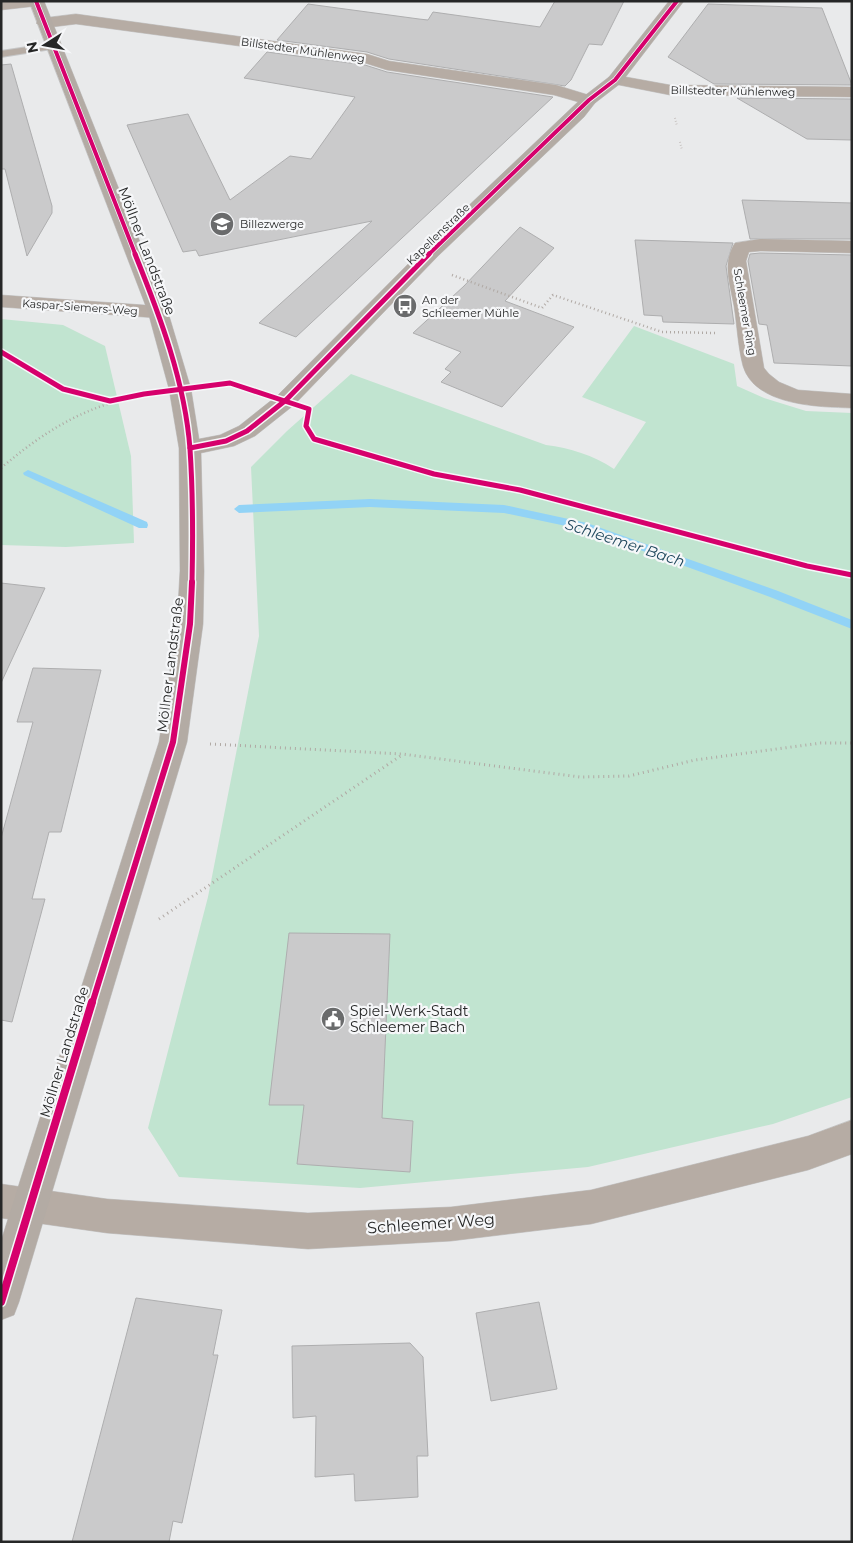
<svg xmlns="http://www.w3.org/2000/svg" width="853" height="1543" viewBox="0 0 853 1543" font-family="Montserrat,sans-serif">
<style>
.green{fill:#c1e4d0}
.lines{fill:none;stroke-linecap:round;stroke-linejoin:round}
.stream{fill:#92d3f6;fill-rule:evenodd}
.building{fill:#cacacb;stroke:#aeaeaf}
.lane-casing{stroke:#c6c7c8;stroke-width:2}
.street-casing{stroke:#c6c7c8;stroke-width:1}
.secondary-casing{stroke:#c6c7c8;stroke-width:1}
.path-far2{stroke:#b0a9a4;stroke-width:2;stroke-dasharray:0.5 2.5;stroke-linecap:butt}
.path-far1{stroke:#b0a9a4;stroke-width:2.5;stroke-dasharray:1 3;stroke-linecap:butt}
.path{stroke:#b0a9a4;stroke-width:3;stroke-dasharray:1 4;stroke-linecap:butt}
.lane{fill:#b6aca4;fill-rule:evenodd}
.street{fill:#b6aca4;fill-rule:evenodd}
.secondary{fill:#b3aba4;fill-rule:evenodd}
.cycleway-far3-casing{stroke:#f6f7f9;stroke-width:5.5}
.cycleway-far2-casing{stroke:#f6f7f9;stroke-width:8}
.cycleway-far1-casing{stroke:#f6f7f9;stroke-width:9}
.cycleway-casing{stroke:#f6f7f9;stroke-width:11}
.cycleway-far3{stroke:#d6006c;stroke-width:4}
.cycleway-far2{stroke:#d6006c;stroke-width:5}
.cycleway-far1{stroke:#d6006c;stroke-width:6}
.cycleway{stroke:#d6006c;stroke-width:8}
.labels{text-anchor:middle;stroke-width:4.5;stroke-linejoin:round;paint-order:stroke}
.far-street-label{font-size:11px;fill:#262727;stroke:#f6f7f9}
.far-poi-label{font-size:11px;fill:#262727;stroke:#f6f7f9;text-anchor:start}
.street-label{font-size:14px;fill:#262727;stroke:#f6f7f9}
.poi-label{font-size:14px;fill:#262727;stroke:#f6f7f9;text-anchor:start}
.water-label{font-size:15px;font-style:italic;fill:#20485d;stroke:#f6f7f9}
.near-street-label{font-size:16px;fill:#262727;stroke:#f6f7f9}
</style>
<rect width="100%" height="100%" fill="#e9eaeb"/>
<g class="green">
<path d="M1,319l62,6 42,21 26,110 3,87 -68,4 -65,-2z"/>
<path d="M634,326l100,38 3,22 27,12 42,13 46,2v684l-79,27 -185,43 -228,21 -181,-11 -31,-49 60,-231 51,-261 -8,-169 36,-36 64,-57 195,71c24,3 47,10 68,24l32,-47 -64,-25z"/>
</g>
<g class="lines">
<g class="stream">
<path d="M28,470l119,52 1,3 -1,3h-8l-115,-53 -1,-2z"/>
<path d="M370,499l134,6 83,18 191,68 74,29v9l-82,-32 -185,-67 -81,-17 -134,-6 -131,6 -5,-4 5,-4z"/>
</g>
</g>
<g class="building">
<path d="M555,1h69l-22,44 -13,-1 -18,36 -6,6 -176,-27 -22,-7 -90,-12 31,-36 111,15 9,1 5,-8 107,15z"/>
<path d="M708,4l114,4 30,77 -138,-1 -46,-27z"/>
<path d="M267,52l98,13 22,7 166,25 -257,240 -37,-14 113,-102 -173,35 -3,-6 -13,2 -56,-127 61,-11 42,86 60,-44 21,3 44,-62 -111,-19z"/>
<path d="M11,64l41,142v7l-25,43 -22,-87h-4v-104z"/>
<path d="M737,98l115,1v41l-45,-1z"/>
<path d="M742,200l110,3v36h-102z"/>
<path d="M520,227l34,21 -49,53 69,26 -72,80 -61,-25 10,-10 -6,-3 16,-17 -48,-19 51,-47z"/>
<path d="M635,240l98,3 -7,23 8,58 -71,-2 -1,-6 -18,-1z"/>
<path d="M760,253l92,2v111l-78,-3 -7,-38 -8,-1 -11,-63 2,-7z"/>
<path d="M1,583l44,5 -44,95z"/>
<path d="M33,668l68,2 -40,162h-12l-17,67h13l-33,123 -11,-2v-182l32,-116h-16z"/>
<path d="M289,933l101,1 -8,184 31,3 -3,51 -113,-8 7,-59h-35z"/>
<path d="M136,1298l86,12 -9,45h5l-36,168 -9,-2 -4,21h-97z"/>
<path d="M539,1302l18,87 -66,12 -15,-88z"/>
<path d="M410,1343l13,14 5,99h-11l1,41 -63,4 -1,-27 -39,3 1,-61 -23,2 -1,-72z"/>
</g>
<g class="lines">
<g class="lane-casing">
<path id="lane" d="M54,43l6,3 -2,2 -57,9v-6z"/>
</g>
<g class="street-casing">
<g id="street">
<path d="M1,2l43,-1v1l-7,4 -36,4z"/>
<path d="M76,14l291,40 22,7 167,24 39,12 2,3 -2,3 -6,2 -35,-10 -167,-25 -22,-7 -289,-39 -32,4 -8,-5 8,-5z"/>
<path d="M615,75l55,10 182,2v10l-182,-2 -61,-12 -2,-3 2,-3z"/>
<path d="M760,239l92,2v12l-92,-2 -11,1 -3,9 18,107 5,6 10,8 19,8 54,4v14c-33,-1 -97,-2 -109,-42 -5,-19 -6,-41 -9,-60 -4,-22 -12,-44 1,-63z"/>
<path d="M1,295l157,11 7,2 3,4 -3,4 -7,2 -157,-11z"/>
<path d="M852,1120v34l-44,16 -217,54 -140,17 -143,8 -201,-16 -106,-15v-34l106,15 201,14 143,-6 140,-17 217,-54z"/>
</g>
</g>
<g class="secondary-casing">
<path id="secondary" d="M29,1h15l124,311 23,77 8,50 21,-4 19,-9 39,-31 146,-147 159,-151 26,-20 60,-76h15l-63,82 -26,20 -11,14 -146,139 -144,149 -39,31 -21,10 -33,7 3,118 -1,53 -16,118 -168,560 -5,13 -13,5v-79l158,-499 18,-118 3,-53 -1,-123 -10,-59 -21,-77z"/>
</g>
<g class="path-far2">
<path d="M675,118l2,8"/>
<path d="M680,142l2,8"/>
</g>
<g class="path-far1">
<path d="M452,275l90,33 11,-13 109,37 53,1"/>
<path d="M1,352l62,37 47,12"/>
<path d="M213,385l17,-2 18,6"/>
<path d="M306,424l8,15 120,35 86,16 287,76 45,9"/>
<path d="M1,468c46,-39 86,-63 146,-74"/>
</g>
<g class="path">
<path d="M210,744l192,10 178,23 49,-1 66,-16 126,-17h31"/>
<path d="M159,919l243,-164"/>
</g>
<use href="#lane" class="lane"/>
<use href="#street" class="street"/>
<use href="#secondary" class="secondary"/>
<g class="cycleway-far3-casing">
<g id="cycleway-far3">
<path d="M36,1l100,255"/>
<path d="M427,256l162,-156 26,-20 62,-79"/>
</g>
</g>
<g class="cycleway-far2-casing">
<g id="cycleway-far2">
<path d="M135,254c25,62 50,128 55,195 3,44 3,90 2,134"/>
<path d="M1,352l62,37 47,12 34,-7 86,-11 79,26 -3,17 8,13 120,35 86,16 287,76 45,9"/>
<path d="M190,448l36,-7 21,-10 39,-31 143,-146"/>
</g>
</g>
<g class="cycleway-far1-casing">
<path id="cycleway-far1" d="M92,1004l81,-262 17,-118 2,-42"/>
</g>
<g class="cycleway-casing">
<path id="cycleway" d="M1,1302l91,-300"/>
</g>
<use href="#cycleway-far3" class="cycleway-far3"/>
<use href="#cycleway-far2" class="cycleway-far2"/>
<use href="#cycleway-far1" class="cycleway-far1"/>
<use href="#cycleway" class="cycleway"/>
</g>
<defs>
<g id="school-disc" transform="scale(1.25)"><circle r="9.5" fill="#6a6b6c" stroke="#f6f7f9"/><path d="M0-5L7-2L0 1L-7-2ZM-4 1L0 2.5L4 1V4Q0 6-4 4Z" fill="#fff"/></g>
<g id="bus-disc" transform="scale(1.25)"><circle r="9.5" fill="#6a6b6c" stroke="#f6f7f9"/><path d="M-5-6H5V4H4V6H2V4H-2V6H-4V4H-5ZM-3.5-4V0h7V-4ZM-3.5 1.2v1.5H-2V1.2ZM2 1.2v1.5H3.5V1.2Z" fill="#fff"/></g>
<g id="civic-disc" transform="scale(1.25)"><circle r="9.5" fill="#6a6b6c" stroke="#f6f7f9"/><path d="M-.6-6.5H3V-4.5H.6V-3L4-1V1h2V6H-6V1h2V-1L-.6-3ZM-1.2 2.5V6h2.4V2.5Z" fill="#fff"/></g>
</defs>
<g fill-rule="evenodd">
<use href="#school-disc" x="222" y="224"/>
<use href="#bus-disc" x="405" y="306"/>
<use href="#civic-disc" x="333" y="1019"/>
</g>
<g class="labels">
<g class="far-street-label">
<text transform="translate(303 50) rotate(8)" y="4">Billstedter Mühlenweg</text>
<text transform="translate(733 91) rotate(1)" y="4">Billstedter Mühlenweg</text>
<text transform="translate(438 234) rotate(-44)" y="4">Kapellenstraße</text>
<text transform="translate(80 307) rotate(4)" y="4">Kaspar-Siemers-Weg</text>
<text transform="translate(745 312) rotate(80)" y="4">Schleemer Ring</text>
</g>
<g class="far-poi-label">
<text x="240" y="228">Billezwerge</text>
<text x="422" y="304">An der<tspan x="422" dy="13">Schleemer Mühle</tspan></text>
</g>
<g class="street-label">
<text transform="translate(147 251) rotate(69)" y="5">Möllner Landstraße</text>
<text transform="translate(170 665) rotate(-83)" y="5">Möllner Landstraße</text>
<text transform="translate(64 1052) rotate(-73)" y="5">Möllner Landstraße</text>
</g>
<g class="poi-label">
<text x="350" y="1016">Spiel-Werk-Stadt<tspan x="350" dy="16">Schleemer Bach</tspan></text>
</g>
<g class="water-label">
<text transform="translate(625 543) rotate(18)" y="5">Schleemer Bach</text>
</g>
<g class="near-street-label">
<text transform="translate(431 1223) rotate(-4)" y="6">Schleemer Weg</text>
</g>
</g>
<rect width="853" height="1543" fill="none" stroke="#262727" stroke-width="5"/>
<g transform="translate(45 45) rotate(259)" stroke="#f6f7f9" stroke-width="4" paint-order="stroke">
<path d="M0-4L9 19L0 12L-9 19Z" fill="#262727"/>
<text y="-8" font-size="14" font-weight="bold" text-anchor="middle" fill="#262727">N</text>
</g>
</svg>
